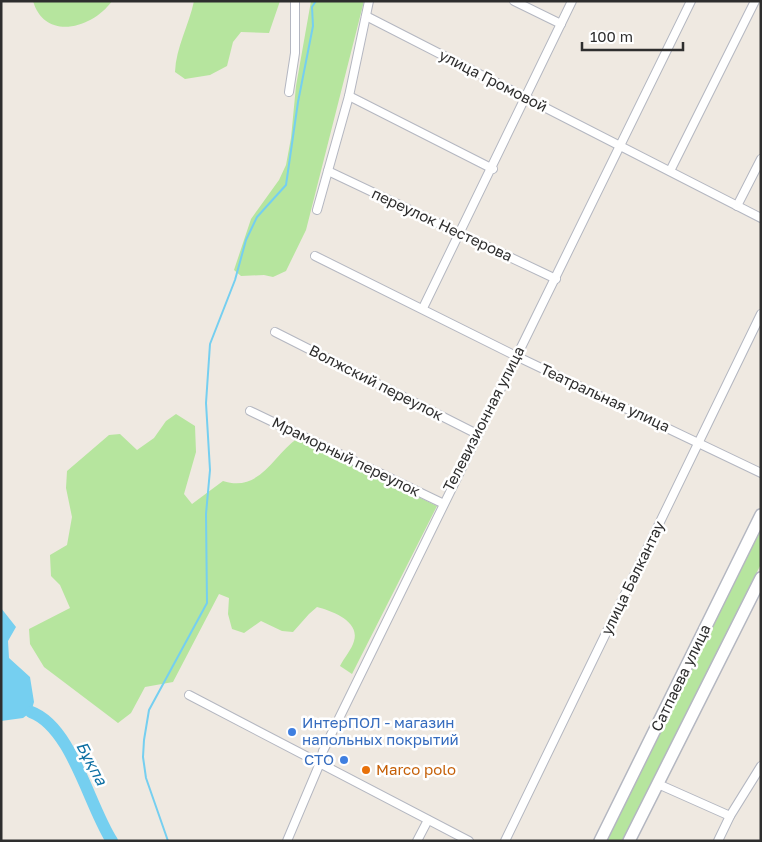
<svg xmlns="http://www.w3.org/2000/svg" width="762" height="842" viewBox="0 0 762 842" font-family="'Golos Text',sans-serif">
<style>
.green{fill:#b6e59e}
.water{fill:#75cff0}
.lines{fill:none;stroke-linecap:round;stroke-linejoin:round}
.stream{stroke:#75cff0;stroke-width:2}
.river{stroke:#75cff0;stroke-width:12}
.minor-casing{stroke:#b4b7c1;stroke-width:10}
.secondary-casing{stroke:#b4b7c1;stroke-width:14}
.minor{stroke:#fff;stroke-width:8}
.secondary{stroke:#fff;stroke-width:11}
.shop-dot{fill:#3f7fe0;stroke:#fff;stroke-width:2}
.food-dot{fill:#e8710a;stroke:#fff;stroke-width:2}
.labels{text-anchor:middle;stroke-width:5;stroke-linejoin:round;paint-order:stroke}
.street-label{font-size:15px;fill:#2e2e2e;stroke:#fff}
.shop-label{font-size:15px;fill:#366cbe;stroke:#fff;text-anchor:start}
.food-label{font-size:15px;fill:#c56008;stroke:#fff;text-anchor:start}
.water-label{font-size:16px;font-style:italic;fill:#0d6fa3;stroke:#fff}
</style>
<rect width="100%" height="100%" fill="#efe9e1"/>
<g class="green">
<path d="M33,1h79c-19,27 -67,41 -79,0z"/>
<path d="M194,1h86l-11,32 -28,-1 -8,10 -6,24 -17,9 -25,4 -10,-7c1,-25 14,-47 19,-71z"/>
<path d="M311,1h53l-58,229 -20,41 -13,6 -9,-2 -23,1 -7,-6 17,-51 28,-39 7,-15 5,-27 5,-52z"/>
<path d="M176,414l19,12 1,26 -12,42 8,10 31,-23c37,12 50,-26 75,-43l139,68 -85,168 -12,-8c4,-8 12,-17 14,-25 6,-20 -22,-30 -37,-34l-8,7 -16,18 -11,-1 -21,-10 -17,12 -12,-4 -4,-15 1,-16 -10,-4 -46,88 -28,5 -14,26 -13,10 -74,-56 -14,-23 -1,-15 41,-21 -10,-23 -9,-9 -1,-21 17,-10 5,-28 -6,-29 1,-17 42,-36 11,-1 17,16 17,-12 12,-17z"/>
<path d="M761,528v36l-3,6 -135,271h-18z"/>
</g>
<path class="water" d="M1,608l15,19 -8,14 1,17 21,19 4,25 -3,10 -8,6 -22,3z"/>
<g class="lines">
<path class="stream" d="M168,841l-22,-63 -3,-21 1,-17 5,-30 58,-107 -1,-89 4,-44 -4,-67 4,-59 25,-64 11,-40 11,-23 29,-32 12,-83 15,-76 -1,-19 4,-6"/>
<path class="river" d="M31,712c41,15 58,94 81,129"/>
<g class="minor-casing">
<g id="minor">
<path d="M514,1l47,23"/>
<path d="M366,16l395,202"/>
<path d="M289,92l6,-39v-52"/>
<path d="M349,96l144,73"/>
<path d="M328,171l228,108"/>
<path d="M670,171l85,-170"/>
<path d="M737,206l24,-47"/>
<path d="M317,210l32,-114 20,-95"/>
<path d="M315,256l201,100 245,117"/>
<path d="M423,308l149,-307"/>
<path d="M275,332l202,102"/>
<path d="M250,411l192,92"/>
<path d="M189,695l280,146"/>
<path d="M658,784l72,32"/>
<path d="M287,841l33,-78 3,-12c121,-251 247,-499 368,-750"/>
<path d="M417,841l11,-21"/>
<path d="M505,841l256,-527"/>
<path d="M718,841l12,-25 31,-50"/>
</g>
</g>
<g class="secondary-casing">
<g id="secondary">
<path d="M600,841l161,-326"/>
<path d="M629,841l132,-263"/>
</g>
</g>
<use href="#minor" class="minor"/>
<use href="#secondary" class="secondary"/>
</g>
<g class="shop-dot">
<circle cx="292" cy="732" r="5"/>
<circle cx="344" cy="760" r="5"/>
</g>
<circle class="food-dot" cx="366" cy="770" r="5"/>
<g class="labels">
<g class="street-label">
<text transform="translate(493 81) rotate(27)" y="5">улица Громовой</text>
<text transform="translate(442 225) rotate(25)" y="5">переулок Нестерова</text>
<text transform="translate(376 383) rotate(27)" y="5">Волжский переулок</text>
<text transform="translate(605 398) rotate(25)" y="5">Театральная улица</text>
<text transform="translate(484 419) rotate(-63)" y="5">Телевизионная улица</text>
<text transform="translate(346 457) rotate(26)" y="5">Мраморный переулок</text>
<text transform="translate(633 578) rotate(-64)" y="5">улица Балкантау</text>
<text transform="translate(681 678) rotate(-64)" y="5">Сатпаева улица</text>
</g>
<g class="shop-label">
<text x="302" y="728">ИнтерПОЛ - магазин<tspan x="302" dy="17">напольных покрытий</tspan></text>
<text x="334" y="765" text-anchor="end">СТО</text>
</g>
<g class="food-label">
<text x="376" y="775">Marco polo</text>
</g>
<g class="water-label">
<text transform="translate(92 763) rotate(62)" y="6">Бұқпа</text>
</g>
</g>
<rect width="762" height="842" fill="none" stroke="#2e2e2e" stroke-width="5"/>
<path d="M582 42v8h101v-8" fill="none" stroke="#2e2e2e" stroke-width="2.5"/>
<text x="590" y="42" font-size="15" fill="#2e2e2e" stroke="#ffffff" stroke-width="4" paint-order="stroke">100 m</text>
</svg>
